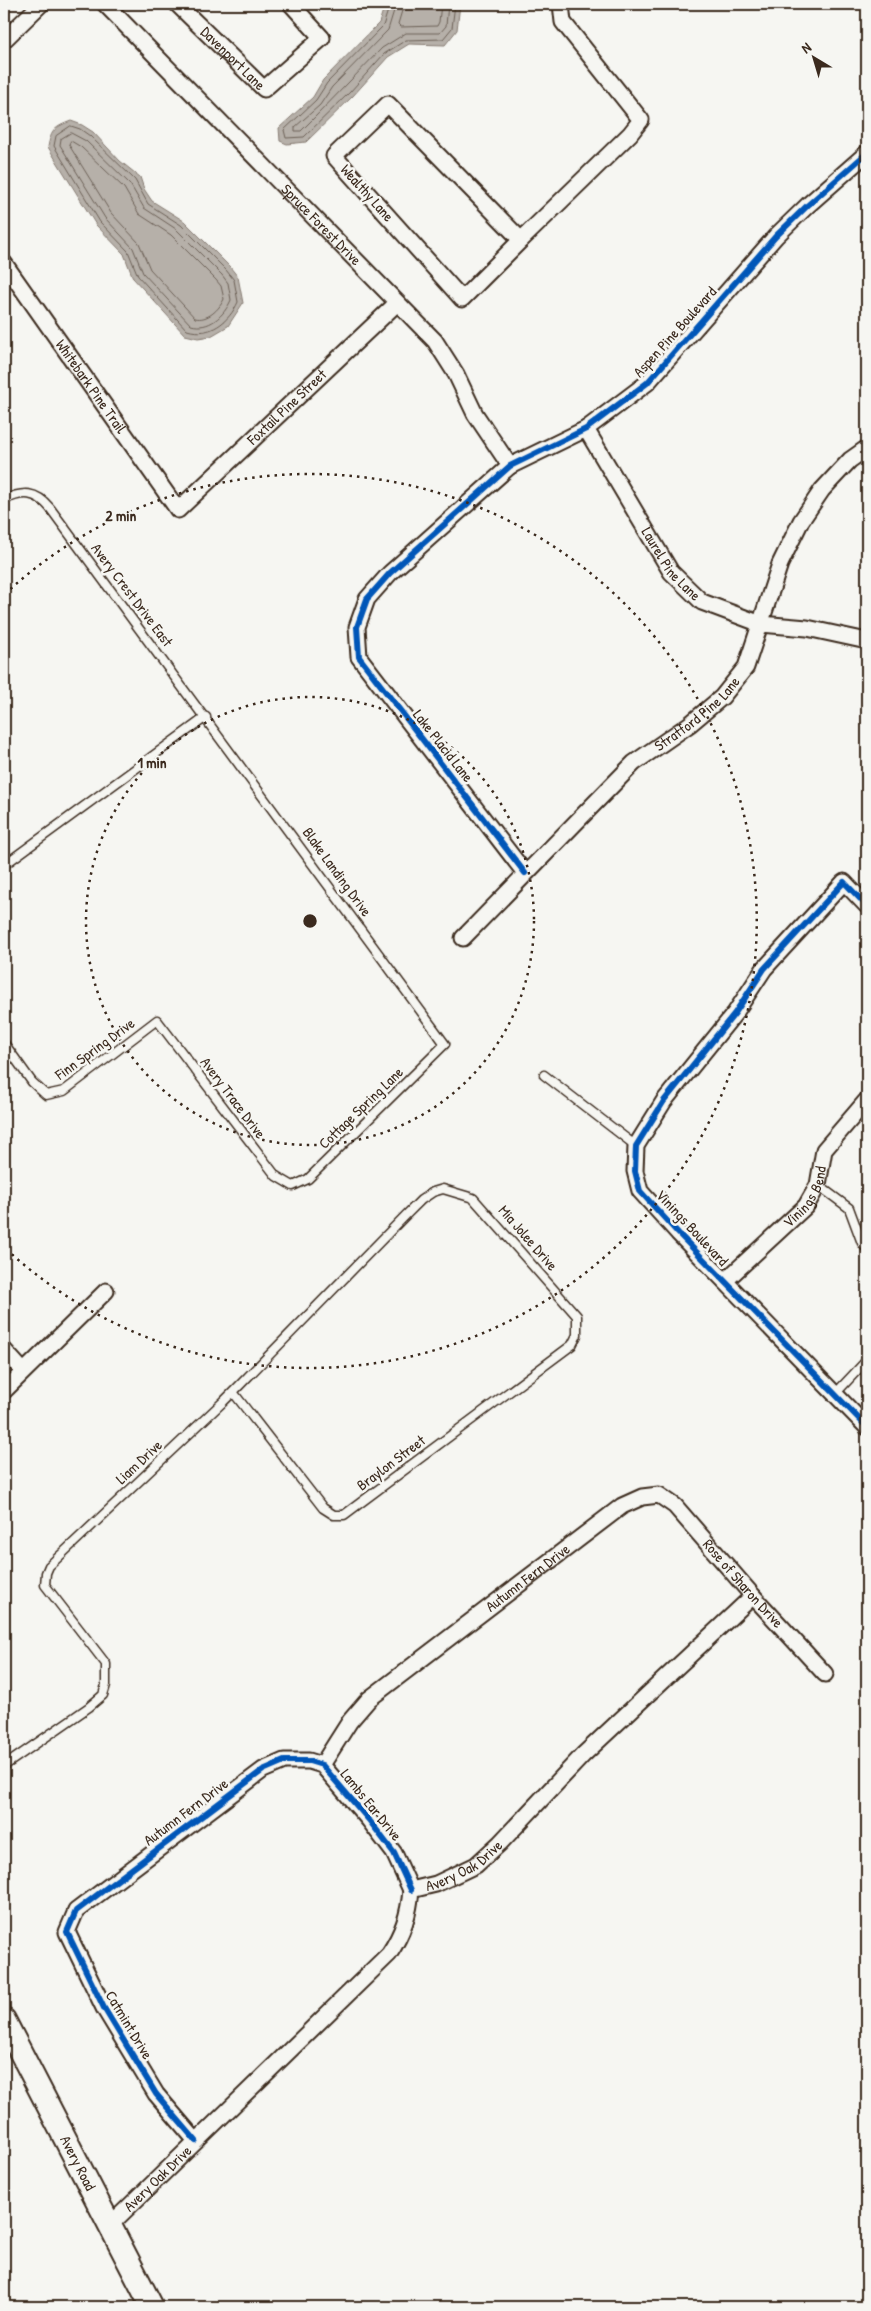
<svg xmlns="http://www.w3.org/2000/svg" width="871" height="2311" viewBox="0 0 871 2311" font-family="'Patrick Hand',sans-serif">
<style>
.water{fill:#b6b0a9;stroke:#857a71}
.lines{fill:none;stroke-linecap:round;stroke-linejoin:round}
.shore{stroke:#6c6056;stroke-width:1}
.lane-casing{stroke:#3b2a1e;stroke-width:11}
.street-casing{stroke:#3b2a1e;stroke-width:19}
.primary-casing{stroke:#3b2a1e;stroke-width:26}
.lane{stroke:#f6f6f2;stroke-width:8}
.street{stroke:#f6f6f2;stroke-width:15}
.primary{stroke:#f6f6f2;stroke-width:22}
.cycleway-casing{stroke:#f6f6f2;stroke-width:9}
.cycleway{stroke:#0057b8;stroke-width:6}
.ring{fill:none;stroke:#3b2a1e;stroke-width:2.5;stroke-dasharray:2.5 5}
.labels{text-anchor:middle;stroke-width:5;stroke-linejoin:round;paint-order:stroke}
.street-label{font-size:15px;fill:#3b2a1e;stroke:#f6f6f2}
.centre{fill:#3b2a1e;stroke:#f6f6f2;stroke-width:2.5}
.ring-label{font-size:15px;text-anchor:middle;font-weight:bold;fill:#3b2a1e;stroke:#f6f6f2;stroke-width:5;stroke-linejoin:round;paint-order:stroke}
</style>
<rect width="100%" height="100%" fill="#f6f6f2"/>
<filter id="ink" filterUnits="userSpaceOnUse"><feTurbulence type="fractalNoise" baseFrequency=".02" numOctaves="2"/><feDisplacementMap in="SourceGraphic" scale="10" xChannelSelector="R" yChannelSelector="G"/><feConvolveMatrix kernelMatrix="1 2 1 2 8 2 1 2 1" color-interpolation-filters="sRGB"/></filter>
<g filter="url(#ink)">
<g class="water">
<path d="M385,4h75l-3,26 -12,15 -36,-1 -21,13 -35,39 -47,46 -19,2 -7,-3 -1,-13 34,-31 10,-17 56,-57z"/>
<path d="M71,121l11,4 11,7 27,29 20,16 4,12 8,12 32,20 46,46 8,10 5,26 -15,23 -17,10 -13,2 -13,-3 -52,-57 -9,-24 -28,-29 -48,-78c3,-17 7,-20 23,-26z"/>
</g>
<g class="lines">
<g class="shore">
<path d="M390,4l-7,22 -56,57 -11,17 -32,30 2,8 18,-1 46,-45 34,-38 22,-14 37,-1 9,-11 3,-24"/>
<path d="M396,4l-8,26 -56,57 -12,18 -25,22v4h6l14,-14 67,-69 24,-15h34l6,-7 2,-22"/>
<path d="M404,4l-6,20 3,3 36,-1 2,-4 2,-18"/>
<path d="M71,126l9,3 10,7 45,44 13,24 33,21 45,45 8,10 4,22c-9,20 -28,35 -51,28l-49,-54 -10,-25 -28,-29 -46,-76 2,-10z"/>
<path d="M71,133l15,8 44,43 14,24 32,21 46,46 6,8 3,17c-7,16 -22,30 -40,25l-48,-52 -10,-25 -28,-30 -45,-73 1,-6z"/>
<path d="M71,141l10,6 43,41 15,26 32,21 45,45 5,6 3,13c-5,11 -17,22 -29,19l-45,-49 -11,-26 -28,-30 -42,-68z"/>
</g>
<g class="lane-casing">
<g id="lane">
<path d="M4,500c19,-9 32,-9 46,8l395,536 -137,135 -15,7 -17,-10 -119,-156 -93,71 -18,4 -14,-13 -28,-39"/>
<path d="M4,865l202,-148"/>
<path d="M544,1075l92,71"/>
<path d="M818,1185l31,23 13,35 5,6"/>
<path d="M835,1394l32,-34"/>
<path d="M4,1766l85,-59 14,-12 3,-10v-21l-61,-79 1,-12 3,-7 175,-165 9,-9 173,-177 15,-15 12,-8 10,-3 30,9 104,118v19l-5,10 -228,170h-10l-11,-7 -90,-116"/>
</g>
</g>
<g class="street-casing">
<g id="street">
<path id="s1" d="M105,4l330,337 21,33 19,40 35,52"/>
<path id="s2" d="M177,4l87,85 58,-51 -31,-34"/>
<path d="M4,40l37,-36"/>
<path d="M388,104l133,136 -59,59 -128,-143z"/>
<path d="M521,240l109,-106 11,-14 -78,-98 -2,-18"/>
<path id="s3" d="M4,263l174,247 218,-206"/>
<path id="s4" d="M586,429l85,143 31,30 59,22 46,4 60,13"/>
<path d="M525,873l-166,-216 -2,-30 10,-28 23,-26 120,-107 76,-37 61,-46 129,-147 32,-31 59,-52"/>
<path d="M867,906l-23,-24 -80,87 -29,44 -71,88 -28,45 -1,25 5,20 38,42 189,194"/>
<path id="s5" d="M463,938l171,-175 56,-39 32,-27 24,-30 34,-103 21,-43 21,-31 28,-30 17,-12"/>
<path id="s6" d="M725,1281l81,-75 12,-21 6,-35 43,-50"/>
<path d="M4,1350l19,21"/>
<path d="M4,1391l102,-100"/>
<path id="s7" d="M322,1765l28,-44 19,-22 253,-193 20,-9 17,-2 16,11 78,90 72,78"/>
<path id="s8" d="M411,1890l25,-6 40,-19 24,-22 83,-88 170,-159"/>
<path d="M196,2141l-40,-47 -52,-86 -37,-76 9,-21 187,-141 21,-9h25l13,4 47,55 25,33 17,37"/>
<path id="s9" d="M109,2226l280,-272c14,-21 20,-40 22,-64"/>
</g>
</g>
<g class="primary-casing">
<g id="primary">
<path id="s10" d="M4,2020l148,287"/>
</g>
</g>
<use href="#lane" class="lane"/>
<use href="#street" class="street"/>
<use href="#primary" class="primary"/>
<g class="cycleway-casing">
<g id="cycleway">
<path d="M525,873l-166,-216 -2,-30 10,-28 23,-26 120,-107 76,-37 61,-46 129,-147 32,-31 59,-52"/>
<path d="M867,906l-23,-24 -80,87 -29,44 -71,88 -28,45 -1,25 5,20 38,42 189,194"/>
<path d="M196,2141l-40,-47 -52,-86 -37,-76 9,-21 187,-141 21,-9h25l13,4 47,55 25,33 17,37"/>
</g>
</g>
<use href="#cycleway" class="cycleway"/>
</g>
</g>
<g class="ring">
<circle cx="310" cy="921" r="224"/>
<path d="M5 594A447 447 0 1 1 5 1248"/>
</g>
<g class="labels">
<g class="street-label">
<text dy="5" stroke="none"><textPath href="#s2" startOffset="78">Davenport Lane</textPath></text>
<text transform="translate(367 193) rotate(48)" y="5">Wealthy Lane</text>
<text dy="5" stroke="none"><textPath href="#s1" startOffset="309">Spruce Forest Drive</textPath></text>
<text transform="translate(675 332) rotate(-48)" y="5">Aspen Pine Boulevard</text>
<text dy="5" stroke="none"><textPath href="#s3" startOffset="151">Whitebark Pine Trail</textPath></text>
<text dy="5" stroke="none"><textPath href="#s3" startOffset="452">Foxtail Pine Street</textPath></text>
<text dy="5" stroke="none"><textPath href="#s4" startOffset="160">Laurel Pine Lane</textPath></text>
<text transform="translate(132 595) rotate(53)" y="5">Avery Crest Drive East</text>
<text dy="5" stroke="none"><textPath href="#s5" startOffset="325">Stratford Pine Lane</textPath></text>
<text transform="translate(443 746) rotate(52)" y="5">Lake Placid Lane</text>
<text transform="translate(337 872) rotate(54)" y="5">Blake Landing Drive</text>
<text transform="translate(95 1049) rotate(-36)" y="5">Finn Spring Drive</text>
<text transform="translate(233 1098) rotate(53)" y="5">Avery Trace Drive</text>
<text transform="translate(361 1108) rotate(-44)" y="5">Cottage Spring Lane</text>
<text dy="5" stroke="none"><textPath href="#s6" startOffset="118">Vinings Bend</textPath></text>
<text transform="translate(692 1228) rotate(47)" y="5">Vinings Boulevard</text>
<text transform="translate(528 1238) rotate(49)" y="5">Mia Jolee Drive</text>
<text transform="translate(139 1462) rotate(-43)" y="5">Liam Drive</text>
<text transform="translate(391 1463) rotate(-37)" y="5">Braylon Street</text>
<text dy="5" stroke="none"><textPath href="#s7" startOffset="281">Autumn Fern Drive</textPath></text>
<text dy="5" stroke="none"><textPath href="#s7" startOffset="561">Rose of Sharon Drive</textPath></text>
<text transform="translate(371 1805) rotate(51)" y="5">Lambs Ear Drive</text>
<text transform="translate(186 1812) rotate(-37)" y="5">Autumn Fern Drive</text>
<text dy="5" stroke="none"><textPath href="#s8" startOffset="59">Avery Oak Drive</textPath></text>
<text transform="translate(129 2025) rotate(59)" y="5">Catmint Drive</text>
<text dy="5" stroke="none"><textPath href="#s10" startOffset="161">Avery Road</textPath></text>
<text dy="5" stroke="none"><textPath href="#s9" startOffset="68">Avery Oak Drive</textPath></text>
</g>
</g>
<circle cx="310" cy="921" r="8" class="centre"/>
<g class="ring-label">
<text x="121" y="521">2 min</text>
<text x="152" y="768">1 min</text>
</g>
<rect width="871" height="2311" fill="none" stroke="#f6f6f2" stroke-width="20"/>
<rect x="10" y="10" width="851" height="2291" fill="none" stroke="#3b2a1e" stroke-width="2" filter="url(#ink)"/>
<g transform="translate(814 58) rotate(322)" stroke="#f6f6f2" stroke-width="4" paint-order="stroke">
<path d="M0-4L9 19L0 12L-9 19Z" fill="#3b2a1e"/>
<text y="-8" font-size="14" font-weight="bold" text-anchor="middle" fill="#3b2a1e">N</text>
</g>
</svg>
